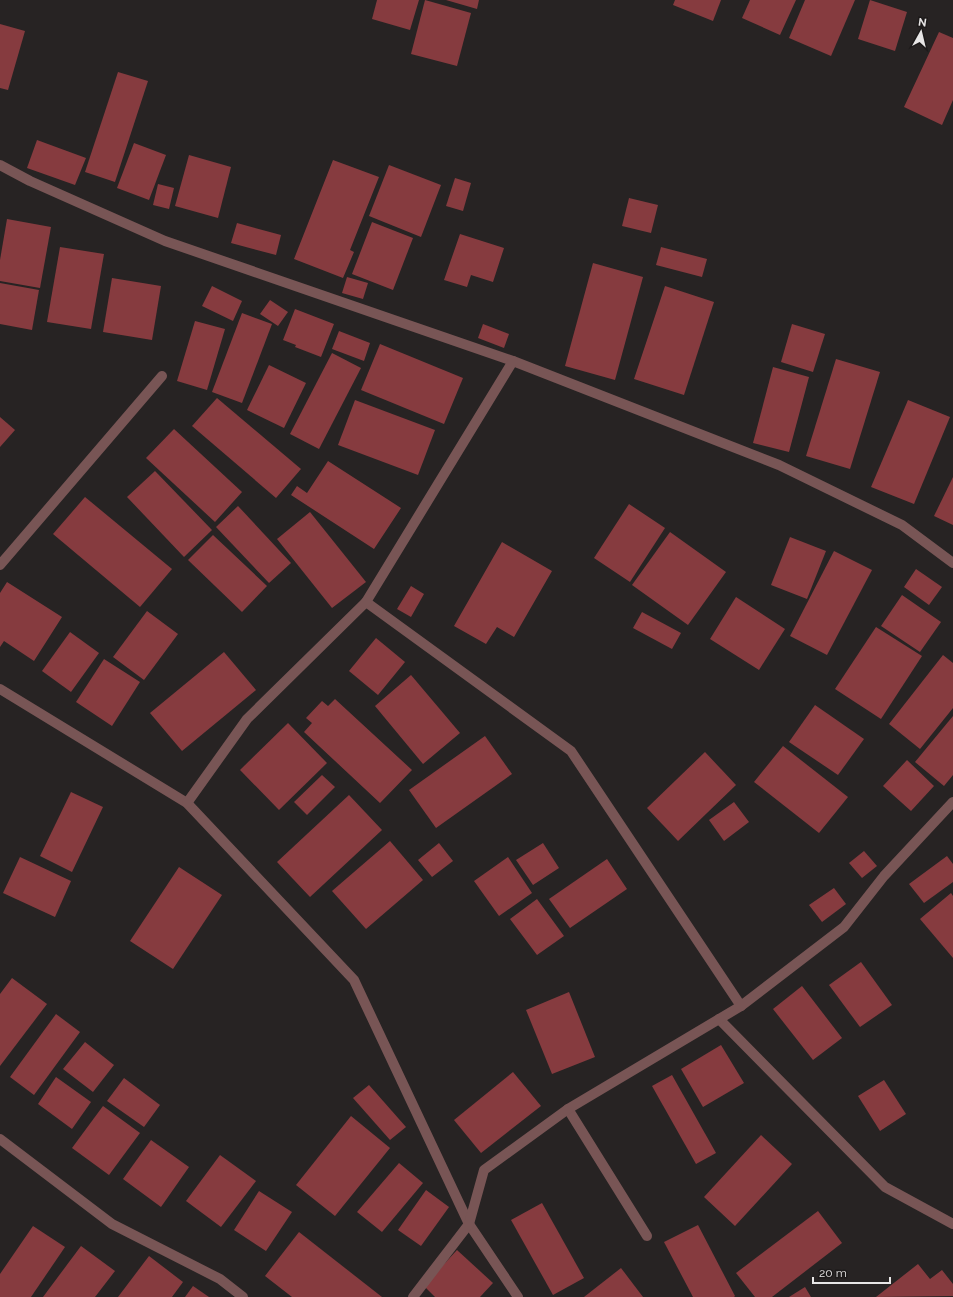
<svg xmlns="http://www.w3.org/2000/svg" width="953" height="1297" viewBox="0 0 953 1297" font-family="Raleway,sans-serif">
<style>
.building{fill:#863b3f}
.lines{fill:none;stroke-linecap:round;stroke-linejoin:round}
.street{stroke:#785555;stroke-width:10}
</style>
<rect width="100%" height="100%" fill="#272323"/>
<g class="building">
<path d="M377,0h42l-9,30 -38,-11z"/>
<path d="M425,0l46,13 -14,53 -46,-12z"/>
<path d="M446,0h33l-2,9z"/>
<path d="M675,0h46l-8,21 -40,-16z"/>
<path d="M750,0h46l-16,35 -38,-17z"/>
<path d="M805,0h50l-24,56 -42,-18z"/>
<path d="M870,0l37,12 -12,39 -37,-12z"/>
<path d="M0,24l25,7 -17,59 -8,-2z"/>
<path d="M939,32l14,6v62l-11,25 -38,-18z"/>
<path d="M118,72l30,9 -33,101 -30,-10z"/>
<path d="M37,140l49,18 -11,27 -48,-17z"/>
<path d="M134,143l32,12 -17,45 -32,-12z"/>
<path d="M189,155l42,12 -13,51 -43,-12z"/>
<path d="M333,160l46,17 -29,73 4,2 -11,26 -49,-19z"/>
<path d="M389,165l52,20 -20,52 -52,-21z"/>
<path d="M455,178l16,5 -8,28 -17,-5z"/>
<path d="M158,184l16,4 -5,21 -16,-4z"/>
<path d="M629,198l29,7 -7,28 -29,-7z"/>
<path d="M7,219l44,8 -11,61 -40,-7v-21z"/>
<path d="M372,222l41,16 -20,52 -41,-16z"/>
<path d="M237,223l44,12 -5,20 -45,-12z"/>
<path d="M460,234l44,14 -11,34 -22,-7 -4,12 -23,-7z"/>
<path d="M60,247l44,7 -13,75 -44,-7z"/>
<path d="M661,247l46,12 -5,18 -46,-12z"/>
<path d="M593,263l50,14 -28,103 -50,-14z"/>
<path d="M347,277l21,6 -5,16 -21,-6z"/>
<path d="M112,278l49,8 -9,54 -49,-8z"/>
<path d="M0,283l39,7 -7,40 -32,-6z"/>
<path d="M212,286l30,15 -9,20 -31,-15z"/>
<path d="M665,286l49,16 -30,93 -50,-16z"/>
<path d="M270,300l18,12 -10,14 -18,-12z"/>
<path d="M295,309l39,15 -13,33 -26,-10 1,-2 -13,-5z"/>
<path d="M242,313l30,11 -30,79 -30,-11z"/>
<path d="M195,321l30,8 -18,61 -30,-9z"/>
<path d="M483,324l26,10 -5,14 -26,-10z"/>
<path d="M792,324l33,10 -12,38 -32,-10z"/>
<path d="M339,331l31,12 -6,18 -32,-12z"/>
<path d="M380,344l83,34 -19,46 -83,-34z"/>
<path d="M332,353l29,15 -42,81 -29,-15z"/>
<path d="M836,359l44,13 -30,97 -44,-13z"/>
<path d="M269,365l37,18 -22,45 -37,-18z"/>
<path d="M773,367l36,10 -20,75 -36,-9z"/>
<path d="M217,398l84,71 -25,29 -84,-72z"/>
<path d="M355,400l80,30 -17,45 -80,-30z"/>
<path d="M908,400l42,17 -36,87 -43,-17z"/>
<path d="M0,417l15,13 -15,17z"/>
<path d="M174,429l68,63 -27,30 -69,-64z"/>
<path d="M328,461l73,47 -27,41 -83,-54 6,-9 10,7z"/>
<path d="M155,471l57,59 -28,27 -57,-60z"/>
<path d="M953,477v48l-19,-9z"/>
<path d="M85,497l87,72 -32,38 -87,-73z"/>
<path d="M629,504l36,24 -35,54 -36,-24z"/>
<path d="M238,506l53,57 -22,20 -53,-56z"/>
<path d="M310,512l56,70 -34,26 -55,-69z"/>
<path d="M670,532l56,40 -38,53 -56,-40z"/>
<path d="M213,535l54,51 -25,26 -54,-52z"/>
<path d="M790,537l36,14 -19,48 -36,-14z"/>
<path d="M502,542l50,29 -38,66 -17,-10 -11,17 -32,-18z"/>
<path d="M834,551l38,19 -45,85 -37,-19z"/>
<path d="M916,569l26,18 -13,18 -25,-18z"/>
<path d="M7,582l55,35 -28,44 -30,-20 -4,6v-54z"/>
<path d="M411,586l13,8 -13,23 -14,-8z"/>
<path d="M902,595l39,27 -21,30 -39,-26z"/>
<path d="M736,597l49,32 -26,41 -49,-31z"/>
<path d="M147,611l31,23 -34,46 -31,-23z"/>
<path d="M642,612l39,21 -9,16 -39,-21z"/>
<path d="M876,627l46,29 -41,63 -46,-30z"/>
<path d="M70,632l29,21 -28,39 -29,-21z"/>
<path d="M376,638l29,24 -27,33 -29,-24z"/>
<path d="M224,652l32,38 -74,61 -32,-38z"/>
<path d="M943,655l10,8v45l-33,41 -31,-25z"/>
<path d="M104,659l36,23 -28,44 -36,-24z"/>
<path d="M411,675l49,58 -37,31 -48,-58z"/>
<path d="M335,699l77,71 -32,33 -76,-71 8,-9 -6,-5 16,-17 6,5z"/>
<path d="M815,705l49,34 -26,36 -49,-33z"/>
<path d="M953,716v59l-9,11 -29,-24z"/>
<path d="M288,723l39,40 -48,47 -39,-40z"/>
<path d="M485,736l27,38 -76,54 -27,-38z"/>
<path d="M783,746l65,51 -29,36 -65,-51z"/>
<path d="M705,752l31,33 -58,56 -31,-33z"/>
<path d="M907,760l27,26 -23,25 -28,-25z"/>
<path d="M322,775l13,12 -28,28 -13,-13z"/>
<path d="M71,792l32,15 -31,65 -32,-16z"/>
<path d="M349,795l33,35 -72,67 -33,-35z"/>
<path d="M734,802l15,20 -25,19 -15,-21z"/>
<path d="M390,841l33,39 -57,49 -34,-38z"/>
<path d="M439,843l14,18 -21,16 -14,-17z"/>
<path d="M543,843l16,25 -26,17 -17,-25z"/>
<path d="M864,851l13,15 -15,12 -13,-15z"/>
<path d="M947,856l6,8v18l-29,21 -15,-19z"/>
<path d="M20,857l51,24 -16,36 -52,-24z"/>
<path d="M508,857l24,36 -33,23 -25,-35z"/>
<path d="M607,859l20,30 -57,39 -21,-29z"/>
<path d="M179,867l43,28 -49,74 -43,-28z"/>
<path d="M834,888l12,16 -24,18 -13,-17z"/>
<path d="M951,893l2,3v62l-33,-39z"/>
<path d="M537,899l27,37 -27,19 -27,-36z"/>
<path d="M861,962l31,43 -32,22 -31,-42z"/>
<path d="M12,978l35,26 -47,62v-72z"/>
<path d="M802,986l40,52 -29,22 -40,-51z"/>
<path d="M569,992l26,65 -43,17 -26,-64z"/>
<path d="M56,1014l24,18 -46,63 -24,-18z"/>
<path d="M85,1042l29,23 -21,27 -30,-23z"/>
<path d="M721,1045l23,38 -41,24 -22,-38z"/>
<path d="M513,1072l28,34 -60,47 -27,-33z"/>
<path d="M672,1075l44,78 -20,11 -44,-78z"/>
<path d="M56,1077l35,25 -19,27 -34,-25z"/>
<path d="M124,1078l36,27 -16,22 -37,-26z"/>
<path d="M884,1080l22,34 -26,17 -22,-35z"/>
<path d="M369,1085l37,42 -16,13 -37,-42z"/>
<path d="M103,1106l37,27 -31,42 -37,-27z"/>
<path d="M351,1116l39,32 -55,68 -39,-31z"/>
<path d="M761,1135l31,29 -57,62 -31,-29z"/>
<path d="M151,1140l38,27 -28,40 -38,-28z"/>
<path d="M220,1155l36,26 -35,46 -35,-26z"/>
<path d="M399,1163l24,20 -41,49 -25,-20z"/>
<path d="M426,1190l23,17 -28,39 -23,-16z"/>
<path d="M259,1191l33,21 -26,39 -32,-21z"/>
<path d="M542,1203l42,75 -31,17 -42,-75z"/>
<path d="M818,1211l24,32 -70,54h-17l-19,-24z"/>
<path d="M698,1225l37,71 -1,1h-41l-29,-55z"/>
<path d="M33,1226l32,21 -34,50h-31v-23z"/>
<path d="M299,1232l83,65h-90l-27,-21z"/>
<path d="M81,1246l34,25 -20,26h-52z"/>
<path d="M457,1250l36,33 -13,14h-45l-11,-11z"/>
<path d="M149,1256l34,26 -11,15h-54z"/>
<path d="M918,1264l12,15 12,-9 11,14v12l-77,1z"/>
<path d="M621,1268l22,29h-59z"/>
<path d="M193,1286l16,11h-24z"/>
<path d="M805,1287l6,10h-22z"/>
</g>
<g class="lines">
<g class="street">
<path d="M0,165l30,16 135,60 348,120 266,104 123,60 51,38"/>
<path d="M0,565l162,-189"/>
<path d="M366,602l205,149 170,255"/>
<path d="M0,689l187,114 167,177 115,244 49,73"/>
<path d="M187,803l60,-84 119,-117 147,-241"/>
<path d="M719,1019l166,168 68,37"/>
<path d="M568,1109l79,127"/>
<path d="M0,1139l112,85 108,55 23,18"/>
<path d="M413,1297l56,-73 15,-54 84,-61 173,-103 103,-79 40,-51 69,-74"/>
</g>
</g>
<g transform="translate(921 32) rotate(8)" stroke="#1d1a1a" stroke-width="3" paint-order="stroke">
<path d="M0-3L7 15L0 10L-7 15Z" fill="#e8e6e6"/>
<text y="-6" font-size="11" font-weight="bold" text-anchor="middle" fill="#e8e6e6">N</text>
</g>
<path d="M813 1277v6h77v-6" fill="none" stroke="#e8e6e6" stroke-width="2"/>
<text x="819" y="1277" font-size="12" fill="#e8e6e6" stroke="#1d1a1a" stroke-width="3" paint-order="stroke">20 m</text>
</svg>
